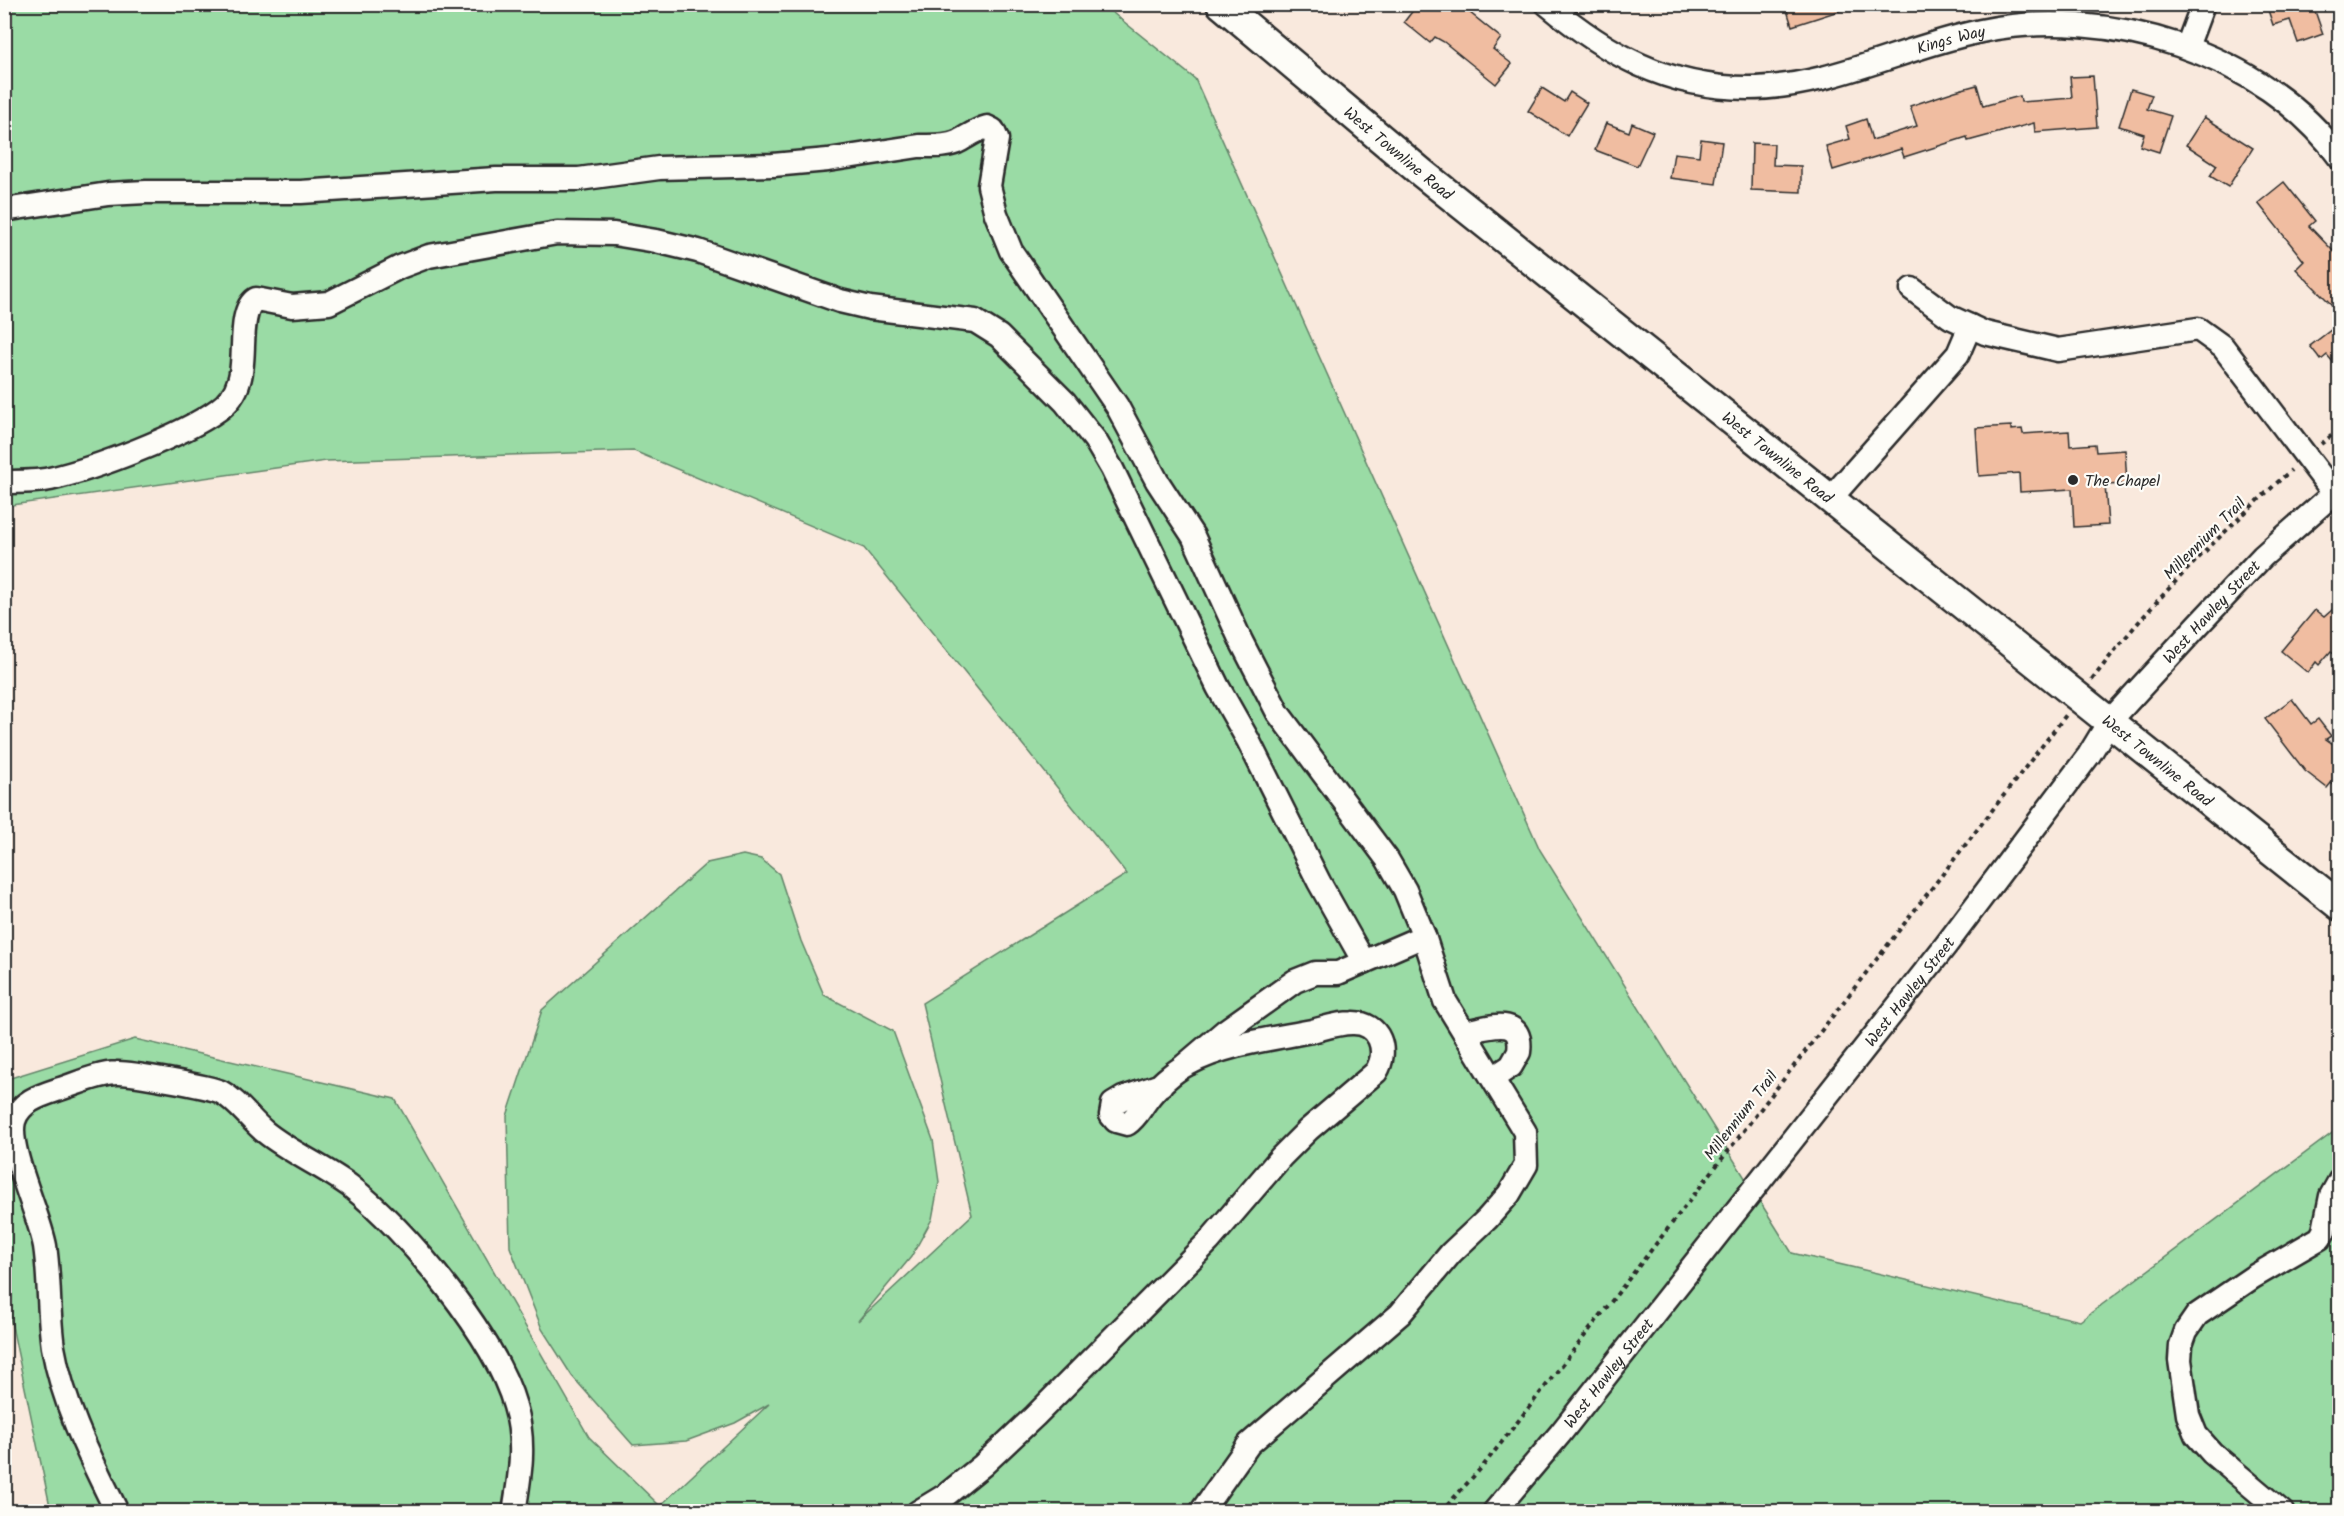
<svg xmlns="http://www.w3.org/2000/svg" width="2344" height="1516" viewBox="0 0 2344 1516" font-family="Kalam,sans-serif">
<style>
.green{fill:#9adba5;stroke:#628368;stroke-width:1.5}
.building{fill:#f0bda1;stroke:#2b2b2b;stroke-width:1.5}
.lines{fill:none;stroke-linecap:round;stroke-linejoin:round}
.minor-casing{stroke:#2b2b2b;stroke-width:27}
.major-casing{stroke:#2b2b2b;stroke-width:33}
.path{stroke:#2b2b2b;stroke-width:4;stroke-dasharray:4.5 4.5;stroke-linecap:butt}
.minor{stroke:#fdfcf7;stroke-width:22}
.major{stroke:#fdfcf7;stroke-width:28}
.poi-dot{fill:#2b2b2b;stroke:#fdfcf7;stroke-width:2}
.labels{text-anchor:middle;stroke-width:4.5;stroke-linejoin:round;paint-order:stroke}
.street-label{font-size:16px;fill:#2b2b2b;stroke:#fdfcf7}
.poi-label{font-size:16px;fill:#2b2b2b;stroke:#fdfcf7;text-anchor:start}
</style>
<rect width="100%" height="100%" fill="#f9e9dd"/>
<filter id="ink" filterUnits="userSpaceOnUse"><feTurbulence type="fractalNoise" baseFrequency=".0167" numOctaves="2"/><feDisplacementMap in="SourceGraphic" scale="12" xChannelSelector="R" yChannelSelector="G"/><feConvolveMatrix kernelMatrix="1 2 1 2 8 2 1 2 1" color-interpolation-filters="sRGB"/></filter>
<g filter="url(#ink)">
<path class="green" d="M12,4l1091,1 92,74 345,771 252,403 288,68 259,-193v383h-2288l-46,-218 -1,-213 131,-41 260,60 194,338 71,69 109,-102 -34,19 -49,18 -53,4 -61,-69 -30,-47 -32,-82 -3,-131 35,-106 165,-147 36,-8 18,4 18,15 22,67 23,54 69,36 40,109 6,42 -7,37 -21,38 -53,64 114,-106 -50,-212 205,-129 -263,-326 -230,-97 -308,10 -321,45v-500z"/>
<g class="building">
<path d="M1418,4l10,7 5,-7h26l42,34 -8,11 19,15 -16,20 -52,-42 -9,-5 -5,6 -26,-21z"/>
<path d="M1785,4h63v4l-56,18z"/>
<path d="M2266,4h60v3l-11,4 8,23 -25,9 -8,-23 -17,5z"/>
<path d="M2093,76l4,51 -62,5 -1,-9 -66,18 -1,-4 -63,20 -3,-8 -68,21 -7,-24 24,-7 -4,-13 20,-7 6,21 45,-14 -7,-20 45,-15 22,-6 6,21 37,-10 1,6 51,-4 -2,-21z"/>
<path d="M1542,88l22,14 6,-10 17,11 -20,33 -39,-25z"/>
<path d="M2131,89l21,6 -5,14 24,7 -12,36 -19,-6 4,-12 -25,-8z"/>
<path d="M2204,117l49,31 -25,39 -18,-11 7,-11 -31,-20z"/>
<path d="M1606,123l23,9 3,-9 21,9 -16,34 -42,-16z"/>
<path d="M1701,139l21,3 -6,42 -46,-6 4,-25 25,3z"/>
<path d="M1752,143l22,1 -1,21 28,1v26l-50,-2z"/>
<path d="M2284,182l31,39 -6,5 31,32v55l-44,-44 8,-8 -46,-58z"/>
<path d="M2340,323v47l-13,-15 -6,5 -11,-14z"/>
<path d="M2011,426v4l11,-1 1,5 46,-3 1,15 25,-2 1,8 29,-2 2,34 -22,1 3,40 -34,2 -2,-38 -52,3 -1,-19 -40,3 -3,-48z"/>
<path d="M2340,603v55l-9,-7 -12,14 -3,-3 -8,11 -27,-22 34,-41 9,7z"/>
<path d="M2292,699l19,25 7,-5 13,17 -5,3 14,10v41l-9,-7 -4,5 -22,-17 -40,-52z"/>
</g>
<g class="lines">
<g class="minor-casing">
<g id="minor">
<path id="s1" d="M1547,4c60,50 120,84 201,84 81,0 155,-41 233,-57 124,-26 283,21 359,127"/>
<path d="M2187,47l16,-43"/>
<path d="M4,210l104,-16 38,-2h155l195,-13h83l80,-11 114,-3 55,-5 91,-14c13,0 26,1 38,-4 10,-5 19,-12 30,-15l6,3 4,9 -8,47 7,28 15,37 106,155 40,75 36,55 48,105 37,72 109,146 18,31 19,46 -86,37h-23l-20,8 -70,50 -40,34"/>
<path d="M1912,289l38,28 35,16 73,17 140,-21 25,18 111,146"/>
<path d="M4,482c16,0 31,0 46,-3 44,-10 132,-43 168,-69 10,-7 18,-18 21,-29 8,-22 -2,-70 17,-82l36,7 37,-3 71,-36 29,-11 128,-23 57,1 42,7 42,10 142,50 30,7 105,13 24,15 66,66 30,38 17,29 106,218 30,53 71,142 45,80"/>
<path d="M1830,499l128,-145 12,-28"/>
<path d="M1465,1032c22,-4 59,-19 54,20l-8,14 -18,12"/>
<path d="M117,1512c-26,-53 -54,-107 -64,-165 -5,-33 -3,-68 -8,-101 -6,-33 -38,-97 -31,-125 6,-20 28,-26 46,-32 19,-6 37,-15 57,-16 11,-1 94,14 104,19 17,9 29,28 44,40 26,21 58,34 85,54 56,43 146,152 165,220 11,36 5,70 -1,106"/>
<path d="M918,1512l28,-17 37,-30 52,-49 174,-175 72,-84 27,-27 68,-58c13,-21 4,-50 -24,-49 -13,0 -28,5 -40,8 -41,8 -87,13 -124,33 -14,7 -32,23 -41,36 -7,9 -10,17 -20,24l-11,-3 -5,-6 2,-11 10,-6 38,-13"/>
<path d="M1201,1512l48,-68 151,-130 51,-61 36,-34 22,-25 17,-29 -1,-33 -80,-131 -21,-65"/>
<path id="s2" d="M1494,1512l66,-78 386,-489 143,-190 20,-33 89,-97 65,-69 77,-68"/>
<path d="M2282,1512l-70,-59 -16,-18 -8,-20 -8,-55 1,-15 5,-14 11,-16 56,-38 67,-39 4,-7 7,-35 9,-16"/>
</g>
</g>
<g class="major-casing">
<g id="major">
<path id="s3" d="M1221,4l201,169 918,733"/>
</g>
</g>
<g class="path">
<path d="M2321,444l19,-15"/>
<path d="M2092,680c57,-77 128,-145 199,-210"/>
<path d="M1441,1512l42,-46 76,-97 507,-654"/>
</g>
<use href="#minor" class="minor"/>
<use href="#major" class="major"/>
</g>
</g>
<circle class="poi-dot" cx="2073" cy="480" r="6"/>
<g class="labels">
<g class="street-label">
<text dy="6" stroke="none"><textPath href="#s1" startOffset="432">Kings Way</textPath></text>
<text dy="6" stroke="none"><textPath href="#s3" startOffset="232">West Townline Road</textPath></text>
<text dy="6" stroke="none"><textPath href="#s3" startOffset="718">West Townline Road</textPath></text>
<text transform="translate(2204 538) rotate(-45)" y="6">Millennium Trail</text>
<text dy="6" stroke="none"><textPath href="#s2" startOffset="1152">West Hawley Street</textPath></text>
<text dy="6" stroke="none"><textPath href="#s3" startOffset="1204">West Townline Road</textPath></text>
<text dy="6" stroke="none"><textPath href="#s2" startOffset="666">West Hawley Street</textPath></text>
<text transform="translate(1740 1115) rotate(-52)" y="6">Millennium Trail</text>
<text dy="6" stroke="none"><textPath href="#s2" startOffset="180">West Hawley Street</textPath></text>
</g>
<g class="poi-label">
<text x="2085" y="486">The Chapel</text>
</g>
</g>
<rect width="2344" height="1516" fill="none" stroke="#fdfcf7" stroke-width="24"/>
<rect x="12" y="12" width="2320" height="1492" fill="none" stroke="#2b2b2b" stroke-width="2" filter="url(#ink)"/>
</svg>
